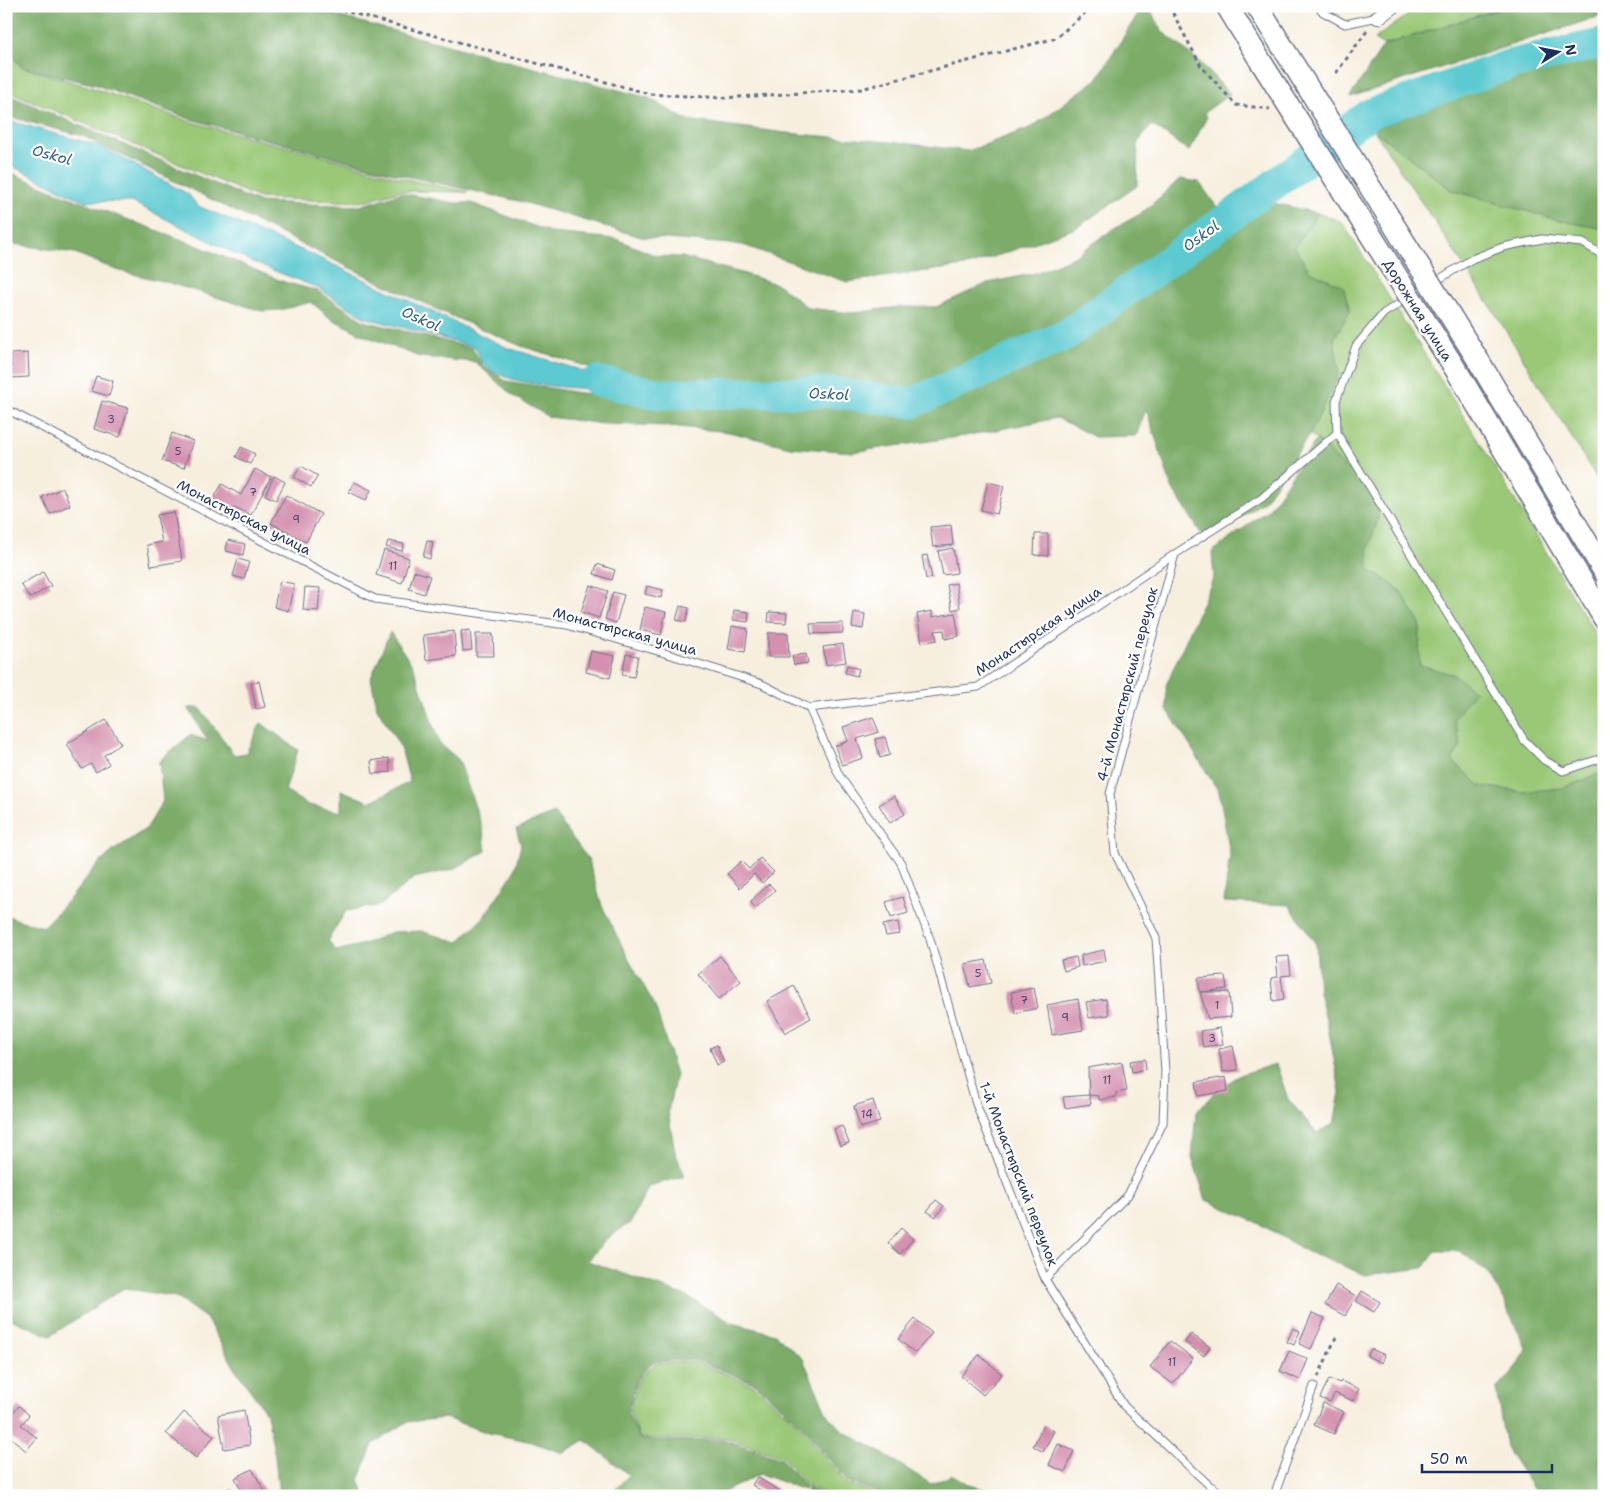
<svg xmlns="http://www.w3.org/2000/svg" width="1610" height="1502" viewBox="0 0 1610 1502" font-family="'Shantell Sans',sans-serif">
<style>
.green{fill:#9ac876;stroke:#5a7c6a}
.forest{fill:#7bac67;stroke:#4b6e62}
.water{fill:#5dcad2;stroke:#3c7c98}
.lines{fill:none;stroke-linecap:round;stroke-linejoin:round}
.river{stroke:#5dcad2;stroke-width:31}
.building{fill:#d490ae}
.lane-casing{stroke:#68728b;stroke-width:9}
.street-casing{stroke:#68728b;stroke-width:16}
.primary-casing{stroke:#68728b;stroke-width:24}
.path{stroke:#68728b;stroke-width:3;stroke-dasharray:4 4;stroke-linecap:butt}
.lane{stroke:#fff;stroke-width:7}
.street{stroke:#fff;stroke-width:14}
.primary{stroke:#fff;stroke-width:21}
.primary-bridge-casing{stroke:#68728b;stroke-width:24;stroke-linecap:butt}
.primary-bridge{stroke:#fff;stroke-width:21}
.labels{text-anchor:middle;stroke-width:4.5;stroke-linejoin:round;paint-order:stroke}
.number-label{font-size:11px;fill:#494772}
.street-label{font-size:14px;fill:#1b2f5e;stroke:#fff}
.water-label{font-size:15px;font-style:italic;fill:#2f5e81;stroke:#fff}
</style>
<rect width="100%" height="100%" fill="#fff"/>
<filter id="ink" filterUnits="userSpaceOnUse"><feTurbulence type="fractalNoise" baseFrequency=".02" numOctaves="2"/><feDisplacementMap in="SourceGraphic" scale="10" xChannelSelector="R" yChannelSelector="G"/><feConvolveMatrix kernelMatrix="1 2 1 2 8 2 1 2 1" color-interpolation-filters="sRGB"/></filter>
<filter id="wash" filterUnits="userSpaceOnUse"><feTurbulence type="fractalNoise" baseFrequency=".0096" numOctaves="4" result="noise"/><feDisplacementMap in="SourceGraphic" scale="20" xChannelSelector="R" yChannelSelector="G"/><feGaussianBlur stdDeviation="1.12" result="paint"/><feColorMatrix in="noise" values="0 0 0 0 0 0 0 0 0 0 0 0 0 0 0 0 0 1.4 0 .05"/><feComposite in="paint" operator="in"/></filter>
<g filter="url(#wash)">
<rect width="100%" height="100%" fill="#f7efde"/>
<g class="green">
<path d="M1421,6h87l-124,39 -10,-6z"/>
<path d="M6,49l16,18 74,22 95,33 150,39 60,17 66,14 -68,-1 -39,11 -101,-4 -253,-108z"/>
<path d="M1373,129l78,61 153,39v261l-111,-180z"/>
<path d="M1318,213l24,9 137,219 125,207v124l-41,16 -40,4 -43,-6 -28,-26 9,-15 -7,-26 1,-44 -36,-10 1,-41 -21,-35 -30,-19 -1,-22 10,-29 -43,-61 -25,-24 29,-60 -5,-36 16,-27 -7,-25 -34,-15 -14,-24z"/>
<path d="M694,1361l61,25 45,40 46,57 36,13h-48l-26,-10 -26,-29 -56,-19 -62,1 -24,-1 -11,-27 10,-32 15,-15z"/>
</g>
<g class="forest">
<path d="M6,6h293l350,92 37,22 100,13 116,10 66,8 64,-24 65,-48 46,-73h5l15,26 37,30 30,32 -26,19 3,4 -18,34 -37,-26 -14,17 -1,44 -61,42 -105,37 -124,17 -104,-37 -102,-8 -118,-35 -126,-28 -207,-55 -94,-34 -74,-18 -16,-18z"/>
<path d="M1508,6h96v9l-254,82 34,-52z"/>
<path d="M1604,53v176l-43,-8 -110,-31 -78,-61 164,-60z"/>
<path d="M6,94l252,108 102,4 41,-13 54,10h16l82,30 63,6 41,17 25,1 63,17 34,11 29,23 44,5 48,-6h36l52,-24 48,-10 38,-16 41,-29 27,-15 38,-34 19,3 20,28 -169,121 -140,62 -77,-10 -155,3 -73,-14 -84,-26 -83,-36 -98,-47 -257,-127 -77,-20z"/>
<path d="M6,171l80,33 110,41 88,37 34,9 46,30 108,27 12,19 22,14 74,12 80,7h167l88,8 153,-67 187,-139 23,2 40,9 -23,34 14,24 34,15 7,25 -16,27 5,36 -29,60 -46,67 -58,40 -34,-53 -26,-79 -10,27 -41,1 -38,-19 -92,18 -112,16 -63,-5 -61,-15 -60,-6 -65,-2 -55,-7 -36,-21 -38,-34 -55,-5 -57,-22 -33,-17 -19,-16 -31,8 -18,1 -96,-29 -50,-12 -41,-17 -69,-10z"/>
<path d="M1317,439l18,19 41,33 2,28 -10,29 1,22 30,19 21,35 -1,41 36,10 20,16 -21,28 7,26 -9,15 28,26 43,6 40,-4 41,-16v724h-66l-32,-48 -10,-59 15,-14 16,-25 -28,-58 -12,-20 -27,-21h-24l-12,17 -58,7 -60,-24 -46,-27 -54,-24 -14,-43 4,-45 22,-23 24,-15 34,-10 12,35 29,34 17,-9 6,-32 -12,-65 -9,-35 -3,-48 -27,-39 -65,-3 6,-48 -11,-62 -52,-83 -1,-24 48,-108 -2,-25 57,-43z"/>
<path d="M390,632l24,36 25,75 20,17 24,70 3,21 -32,18 -40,9 -33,27 -35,6 -18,29 8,11 28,-7 28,-12 29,-1 37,11 25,-24 31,-46 7,-27 -5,-16 38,-16 34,46 14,47 23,46 30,54 21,68 -8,38 7,40 10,24 -36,10 -18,36 -26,18 -17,21 98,35 46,27 43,11 28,25 25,57 18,17 26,14 59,37 22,-9 17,10 38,11h-121l-40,-15 -45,-55 -46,-42 -62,-25 -41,3 -16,17 -10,33 13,27 24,2 61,-1 56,19 25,27 -2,4 -44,-16 -32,16 -7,6h-112l20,-21 -44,-35 -22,13 -31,-11 -43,-9 -44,-15 -38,4 -34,22 -14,36 6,16h-86l-4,-40 -8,-42 -31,-44 -30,-52 -30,-21 -52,-9 -74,48 -44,-19v-402l12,5 25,7 30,-32 22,-28 18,-16 34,-23 16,-27 -4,-40 31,-26 18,6 -20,-33h12l34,47 12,-2 15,-30 37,27 -13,41 23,14 33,7v-22l28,12 41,-20 -9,-34 -24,-40 -6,-30z"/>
<path d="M808,1488l22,8h-20l-4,-5z"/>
</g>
<path class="water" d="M6,120l94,26 88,48 10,12 115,49 195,93 138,42c-34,-1 -140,1 -162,-26 -4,-4 -6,-12 -9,-17l-111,-30 -46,-29 -68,-27 -118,-59 -48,-1 -78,-38z"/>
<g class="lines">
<path class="river" d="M597,381l63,13 168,-2 84,11 154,-68 206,-149 97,-72 139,-49 96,-22"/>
</g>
<g id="blocks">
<g class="building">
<path d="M28,353l1,24 -17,1 -2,-24z"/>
<path d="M96,376l17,5 -4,15 -18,-5z"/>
<path d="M102,401l26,7 -8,29 -26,-8z"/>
<path d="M172,433l21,8 -9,27 -22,-7z"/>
<path d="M241,447l14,7 -5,10 -14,-7z"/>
<path d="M301,466l17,10 -7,11 -17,-10z"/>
<path d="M255,469l16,8 -20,38 -17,-8 -4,7 -19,-11 11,-19 19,11z"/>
<path d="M274,476l11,6 -9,18 -11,-5z"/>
<path d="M354,482l17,8 -5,10 -17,-8z"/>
<path d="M988,482l16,4 -7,28 -16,-4z"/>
<path d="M63,488l7,17 -20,9 -8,-17z"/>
<path d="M286,495l35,19 -15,28 -35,-19z"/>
<path d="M174,512l8,49 -31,5 -4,-21 15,-3 -5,-27z"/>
<path d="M951,525l2,20 -20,2 -3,-20z"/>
<path d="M1035,534h13v22l-14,-1z"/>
<path d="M228,540l17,4 -2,11 -17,-4z"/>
<path d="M388,541l16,3 -2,7 -16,-4z"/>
<path d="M427,541l6,1 -3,17 -7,-2z"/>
<path d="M953,548l4,25 -14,2 -5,-24z"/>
<path d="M384,550l25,8 -7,25 -26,-8z"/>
<path d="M927,555l5,23 -6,1 -4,-23z"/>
<path d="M238,559l11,3 -5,17 -11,-3z"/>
<path d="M597,564l18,6 -3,10 -18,-6z"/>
<path d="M414,571l16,5 -6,18 -15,-5z"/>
<path d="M43,572l8,14 -21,12 -9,-14z"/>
<path d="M280,581l14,3 -6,27 -14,-4z"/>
<path d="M956,583l4,25 -8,2 -5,-25z"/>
<path d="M590,585l18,6 -9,27 -18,-6z"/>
<path d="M647,586l16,4 -2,8 -16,-4z"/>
<path d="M305,587l15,1 -2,23 -15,-1z"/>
<path d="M613,592l11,3 -8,28 -11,-4z"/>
<path d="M680,606l9,2 -3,14 -10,-2z"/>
<path d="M645,607l21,5 -5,23 -21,-5z"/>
<path d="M734,610l15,2 -1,10 -15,-2z"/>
<path d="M932,611v6l23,-4 4,23 -14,3 -1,-9 -9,1 2,9 -15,3 -5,-29z"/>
<path d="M769,612l18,1 -1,10 -18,-1z"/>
<path d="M854,612l11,2 -2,15 -11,-2z"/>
<path d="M843,623v10l-32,1 -1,-10z"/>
<path d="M732,626l16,3 -3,23 -17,-3z"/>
<path d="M470,630l2,20 -9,1 -2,-20z"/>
<path d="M454,631l2,25 -30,4 -3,-25z"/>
<path d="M768,633h20l1,24h-21z"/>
<path d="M476,634h17l1,22h-18z"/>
<path d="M843,644l3,18 -20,3 -3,-18z"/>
<path d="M591,651l24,5 -5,22 -24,-6z"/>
<path d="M626,654l12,2 -4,21 -12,-2z"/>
<path d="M806,654l2,9 -14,2 -2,-9z"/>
<path d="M847,665l12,4 -2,7 -12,-3z"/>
<path d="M259,681l6,26 -9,2 -5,-26z"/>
<path d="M873,717l6,15 -22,7 6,19 -21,7 -7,-19 13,-5 -5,-14z"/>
<path d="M106,720l15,24 -17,11 5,9 -13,8 -5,-8 -9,5 -15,-25z"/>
<path d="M885,737l5,18 -10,3 -5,-19z"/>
<path d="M389,758l1,14 -17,2 -2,-13z"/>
<path d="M894,796l11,18 -15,9 -11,-18z"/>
<path d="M760,858l14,14 -12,11 -8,-9 -14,14 -13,-14 14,-13 8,8z"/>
<path d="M769,884l6,6 -19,18 -6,-6z"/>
<path d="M903,897l5,16 -17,5 -5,-16z"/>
<path d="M898,922l2,12 -14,2 -3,-11z"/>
<path d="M1104,950l2,11 -24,5 -1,-11z"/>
<path d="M720,956l21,25 -22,18 -21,-25z"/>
<path d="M1289,956l2,19 -10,1 3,23 -11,2 -2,-23 7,-1 -2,-20z"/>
<path d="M1076,957l2,10 -14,4 -3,-11z"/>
<path d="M986,960l5,23 -21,4 -5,-23z"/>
<path d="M1225,976l2,13 -27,3 -2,-14z"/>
<path d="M794,986l17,32 -26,15 -18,-32z"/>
<path d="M1034,988l4,20 -23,5 -4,-21z"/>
<path d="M1200,992h29l2,25 -23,2z"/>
<path d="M1078,999l5,31 -31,5 -5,-30z"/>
<path d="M1106,999l3,16 -20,3 -3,-16z"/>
<path d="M1220,1028l3,16 -20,3 -3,-16z"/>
<path d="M717,1045l7,17 -7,3 -7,-17z"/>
<path d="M1233,1046l5,24 -15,2 -4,-23z"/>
<path d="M1145,1059l1,10 -14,3 -2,-11z"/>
<path d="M1122,1062l5,29 -11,2v4l-17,3v-4l-10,-1 -1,-27z"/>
<path d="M1226,1077l2,14 -30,5 -2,-14z"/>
<path d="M1089,1095l2,9 -26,4 -2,-11z"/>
<path d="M873,1100l7,22 -20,6 -6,-22z"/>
<path d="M842,1126l7,17 -9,3 -6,-17z"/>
<path d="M936,1200l8,6 -8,11 -9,-6z"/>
<path d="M901,1228l12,11 -13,15 -12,-11z"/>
<path d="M1336,1285l20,11 -11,20 -20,-11z"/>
<path d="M1362,1291l18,11 -6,10 -18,-11z"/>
<path d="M1312,1313l13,5 -14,31 -12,-5z"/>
<path d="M915,1319l17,14 -17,20 -17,-14z"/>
<path d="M1293,1328l7,3 -6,14 -7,-3z"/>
<path d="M1191,1334l19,13 -6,9 -19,-14z"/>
<path d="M1170,1341l23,17 -20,26 -23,-17z"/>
<path d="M1371,1349l14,6 -3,8 -15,-7z"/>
<path d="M1289,1351l19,8 -8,21 -20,-9z"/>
<path d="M979,1355l23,19 -19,21 -22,-19z"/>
<path d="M1329,1379l11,4 1,-2 18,8 -6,12 -18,-8 -5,9 -10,-4z"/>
<path d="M1323,1403l21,9 -10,22 -20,-9z"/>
<path d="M19,1406l10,9 -8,10 16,13 -11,13 -20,-18v-13z"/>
<path d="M244,1410l6,35 -26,4 -6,-34z"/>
<path d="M184,1412l30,24 -18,22 -30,-25z"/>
<path d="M1044,1425l10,6 -11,21 -10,-6z"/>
<path d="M1058,1444l16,7 -9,21 -16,-7z"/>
<path d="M252,1469l15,26 -3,1h-20l-9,-18z"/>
<path d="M757,1477l31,19h-18l-18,-11z"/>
</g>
</g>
</g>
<g filter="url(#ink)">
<use href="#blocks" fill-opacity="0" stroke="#68728b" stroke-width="1"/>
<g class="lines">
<g class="lane-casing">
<g id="lane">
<path d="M1318,6l5,6 22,12 33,-7"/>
<path d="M6,409l369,190 192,26 101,29 94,30 47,24 169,-21 197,-133 87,-56 75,-65 -1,-32 20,-55 28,-33 88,-54 31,-12 39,-8 41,4 21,13"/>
<path d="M1337,433l187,307 20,20 19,11 36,-12 5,-3"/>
<path d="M809,708l30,67 62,88 29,76 46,165 69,175 79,127 85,79 17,11"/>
<path d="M1045,1279l83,-84 35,-72 2,-52 -9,-133 -41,-85 -5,-59 65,-240"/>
<path d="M19,1495l1,1"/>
<path d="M227,1496l3,-4"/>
<path d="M1274,1496l40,-110"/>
</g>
</g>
<g class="street-casing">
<path id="street" d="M1378,17l15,-11"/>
</g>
<g class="primary-casing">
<g id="primary">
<path d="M1227,6l34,56"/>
<path d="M1257,6l25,40"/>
<path d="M1478,360l126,211"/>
<path d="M1458,373l146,245"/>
</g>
</g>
<g class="path">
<path d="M326,6l324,88 74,4 137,-9 195,-51 37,-32"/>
<path d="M1169,6l32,60 35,39 34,4"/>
<path d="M1336,73l31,-42"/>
<path d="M1318,1377l18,-40"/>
</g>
<use href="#lane" class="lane"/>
<use href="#street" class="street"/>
<use href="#primary" class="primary"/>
<g class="primary-bridge-casing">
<g id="primary-bridge">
<path d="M1282,46l196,314"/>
<path d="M1261,62l197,311"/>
</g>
</g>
<use href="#primary-bridge" class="primary-bridge"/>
</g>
</g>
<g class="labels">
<g class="number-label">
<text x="111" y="423">3</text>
<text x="178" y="455">5</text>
<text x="253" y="496">7</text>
<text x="296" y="523">9</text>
<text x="393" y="570">11</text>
<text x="978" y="977">5</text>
<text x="1024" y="1004">7</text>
<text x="1217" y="1009">1</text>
<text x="1065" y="1021">9</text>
<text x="1212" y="1042">3</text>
<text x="1107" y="1084">11</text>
<text x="867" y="1118">14</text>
<text x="1172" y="1366">11</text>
</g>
<g class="street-label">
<text transform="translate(1418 310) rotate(58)" y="5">Дорожная улица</text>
<text transform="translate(244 517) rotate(27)" y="5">Монастырская улица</text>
<text transform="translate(625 631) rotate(15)" y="5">Монастырская улица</text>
<text transform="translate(1038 631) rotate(-34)" y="5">Монастырская улица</text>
<text transform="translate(1127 684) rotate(-75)" y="5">4-й Монастырский переулок</text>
<text transform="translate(1019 1174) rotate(69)" y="5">1-й Монастырский переулок</text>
</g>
<g class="water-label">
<text transform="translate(52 155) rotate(15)" y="5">Oskol</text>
<text transform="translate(1201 236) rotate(-36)" y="5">Oskol</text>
<text transform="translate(421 319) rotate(24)" y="5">Oskol</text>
<text transform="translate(829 394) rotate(3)" y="5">Oskol</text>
</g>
</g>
<rect width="1610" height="1502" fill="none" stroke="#fff" stroke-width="25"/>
<g transform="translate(1558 52) rotate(80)" stroke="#ffffff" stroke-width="4" paint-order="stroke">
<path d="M0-4L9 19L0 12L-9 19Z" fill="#1b2f5e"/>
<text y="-8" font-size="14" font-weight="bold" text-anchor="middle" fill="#1b2f5e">N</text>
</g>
<path d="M1422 1464v8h130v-8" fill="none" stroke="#1b2f5e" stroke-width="2.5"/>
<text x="1430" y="1464" font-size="15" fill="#1b2f5e" stroke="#ffffff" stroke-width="4" paint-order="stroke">50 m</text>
</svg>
